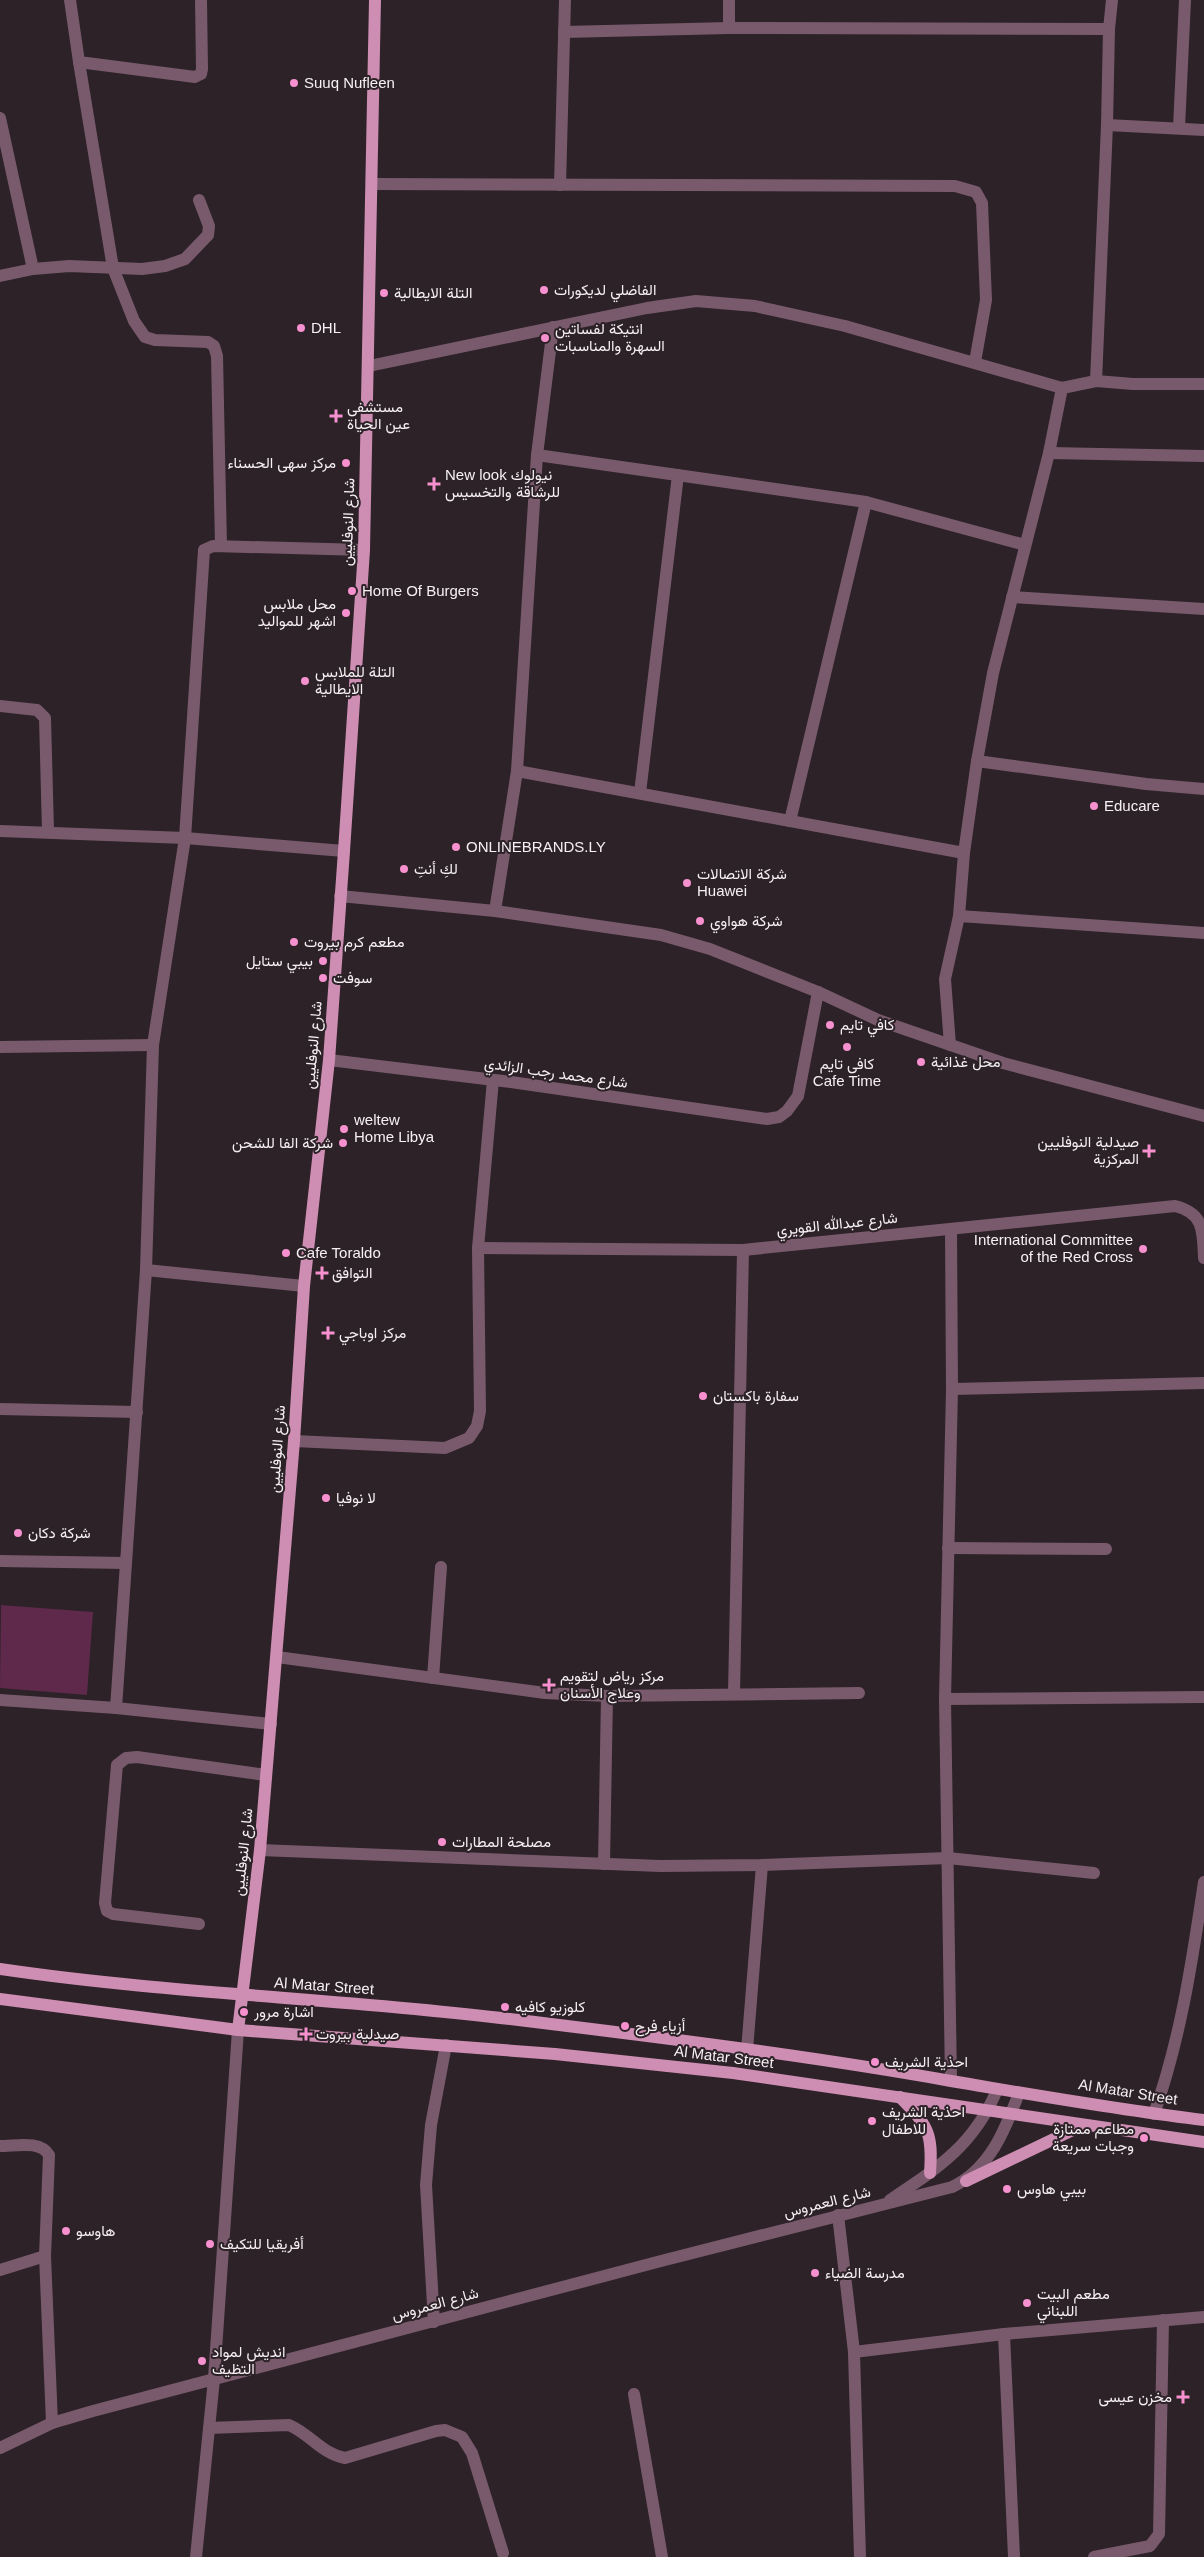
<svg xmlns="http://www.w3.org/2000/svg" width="1204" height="2557" viewBox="0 0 1204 2557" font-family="Helvetica,Vazirmatn,sans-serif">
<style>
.green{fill:#5e294a}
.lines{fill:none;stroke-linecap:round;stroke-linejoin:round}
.minor{stroke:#795a6c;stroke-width:12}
.major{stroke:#ce8db2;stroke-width:12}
.poi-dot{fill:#f790ce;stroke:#2c2227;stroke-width:2}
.labels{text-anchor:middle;stroke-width:4;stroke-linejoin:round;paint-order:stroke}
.poi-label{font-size:15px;fill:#f6eff3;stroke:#2c2227;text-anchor:start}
.street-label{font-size:15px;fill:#f6eff3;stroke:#2c2227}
</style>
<rect width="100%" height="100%" fill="#2c2227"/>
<path class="green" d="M1,1605l92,7 -6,83 -87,-7z"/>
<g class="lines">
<g class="minor">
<path d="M70,0l9,62 116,15 6,-3 1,-5 -1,-69"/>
<path d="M729,0v28"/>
<path d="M564,32l165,-4 380,1"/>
<path d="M79,62l34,206 21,53 11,16 10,3 53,2 6,4 3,10 4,190"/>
<path d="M0,118l33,151"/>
<path d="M1107,125l97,5"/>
<path d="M1179,128l6,-128"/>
<path d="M373,184l582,2 21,6 6,11 4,97 -11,62"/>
<path d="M560,185l5,-185"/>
<path d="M0,276l33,-7 36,-3 73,3 23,-3 20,-7 23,-24 1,-9 -10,-26"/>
<path d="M369,366l278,-58 49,-7 59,5 90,20 217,62 34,-7 37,3h71"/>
<path d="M1096,381l11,-256 2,-96 3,-29"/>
<path d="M1049,453l155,3"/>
<path d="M537,455l329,47 159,43"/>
<path d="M1012,597l192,12"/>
<path d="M0,706l37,4 8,8 3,113"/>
<path d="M977,761l169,23 58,5"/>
<path d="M517,771l447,82"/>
<path d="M640,793l38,-318"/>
<path d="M790,821l76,-319"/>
<path d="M0,831l185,7 159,13"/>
<path d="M340,896l155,15 166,24 49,14 108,43 60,28 125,43 201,53"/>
<path d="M495,911l22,-140 20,-316 16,-128"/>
<path d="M959,916l245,17"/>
<path d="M950,1045l-5,-66 14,-63 5,-63 13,-92 16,-88 56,-220 13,-65"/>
<path d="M0,1047l153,-2"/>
<path d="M329,1060l182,22 256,37 12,-2 8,-6 11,-15 20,-104"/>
<path d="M951,1229l1,160 -7,310 6,382"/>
<path d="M478,1248l265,2 432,-44c29,7 28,25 29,52"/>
<path d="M146,1270l158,16"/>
<path d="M952,1389l252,-6"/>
<path d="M0,1409l137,3"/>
<path d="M294,1441l151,7 24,-10 8,-12 3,-15 -2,-163 15,-168"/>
<path d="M948,1548l158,1"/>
<path d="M0,1561l126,2 20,-293 7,-225 32,-207 19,-288 9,-4 151,4"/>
<path d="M126,1563l-10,145 155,16"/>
<path d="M277,1657l268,36 62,3"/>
<path d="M433,1678l8,-111"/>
<path d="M734,1694l9,-444"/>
<path d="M945,1699l259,-2"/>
<path d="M0,1700l116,8"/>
<path d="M260,1850l400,16 102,-1 186,-7 146,15"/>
<path d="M604,1864l3,-168 252,-3"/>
<path d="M199,1924l-86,-10 -6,-3 -2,-8 12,-138 9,-7 11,-1 129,18"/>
<path d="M747,2050l15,-185"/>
<path d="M1154,2114c27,-77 38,-152 50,-232"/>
<path d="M0,2146c16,0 40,-6 49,9l-4,101 7,167"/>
<path d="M890,2200c48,-32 84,-55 107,-110"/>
<path d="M838,2215l16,137 6,205"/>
<path d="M0,2270l45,-14"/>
<path d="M434,2322l-8,-137 5,-60 15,-80"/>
<path d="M1004,2334l10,223"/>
<path d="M854,2352l150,-18 200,-17"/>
<path d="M634,2394l28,163"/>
<path d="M209,2428l80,-3c21,9 33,29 56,33l91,-27 9,-1 17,7 10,16 31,100"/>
<path d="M0,2448l52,-25 41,-12 568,-150 291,-74c38,-18 53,-57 67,-94"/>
<path d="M196,2557l18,-178 24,-349"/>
<path d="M1094,2557l56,-11 9,-12 4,-214"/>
</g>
<g class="major">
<path d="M0,1969c169,25 340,29 510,50 147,18 295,36 441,62 84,14 168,29 253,39"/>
<path d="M0,1999l238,31 317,24 178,19 471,69"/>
<path d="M238,2030l22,-180 34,-409 10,-155 25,-226 15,-209 20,-301 11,-550"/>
<path d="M900,2097c28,29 33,35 30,76"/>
<path d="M966,2181l115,-55"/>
</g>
</g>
<g class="poi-dot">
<circle cx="294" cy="83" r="5"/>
<circle cx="544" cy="290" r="5"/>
<circle cx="384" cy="293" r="5"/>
<circle cx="301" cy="328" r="5"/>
<circle cx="545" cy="338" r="5"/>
<path d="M333.5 408.5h5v5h5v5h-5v5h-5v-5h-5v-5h5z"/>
<circle cx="346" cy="463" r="5"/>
<path d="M431.5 476.5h5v5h5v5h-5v5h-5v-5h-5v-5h5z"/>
<circle cx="352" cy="591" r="5"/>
<circle cx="346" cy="613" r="5"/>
<circle cx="305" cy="681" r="5"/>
<circle cx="1094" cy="806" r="5"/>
<circle cx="456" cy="847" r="5"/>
<circle cx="404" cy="869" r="5"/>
<circle cx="687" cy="883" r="5"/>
<circle cx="700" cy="921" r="5"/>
<circle cx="294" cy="942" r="5"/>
<circle cx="323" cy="961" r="5"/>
<circle cx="323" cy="978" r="5"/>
<circle cx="830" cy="1025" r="5"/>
<circle cx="847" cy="1047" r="5"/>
<circle cx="921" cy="1062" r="5"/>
<circle cx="344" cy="1129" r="5"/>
<circle cx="343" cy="1143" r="5"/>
<path d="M1146.5 1143.5h5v5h5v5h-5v5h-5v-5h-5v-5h5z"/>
<circle cx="1143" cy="1249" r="5"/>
<circle cx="286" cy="1253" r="5"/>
<path d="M319.5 1265.5h5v5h5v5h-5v5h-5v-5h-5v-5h5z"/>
<path d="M325.5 1325.5h5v5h5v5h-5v5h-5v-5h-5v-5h5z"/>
<circle cx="703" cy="1396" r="5"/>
<circle cx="326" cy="1498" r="5"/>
<circle cx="18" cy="1533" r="5"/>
<path d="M546.5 1677.5h5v5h5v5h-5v5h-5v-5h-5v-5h5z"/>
<circle cx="442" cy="1842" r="5"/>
<circle cx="505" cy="2007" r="5"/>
<circle cx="244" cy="2012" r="5"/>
<circle cx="625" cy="2026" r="5"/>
<path d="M303.5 2026.5h5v5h5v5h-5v5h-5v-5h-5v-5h5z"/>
<circle cx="875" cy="2062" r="5"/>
<circle cx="872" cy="2121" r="5"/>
<circle cx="1144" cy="2138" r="5"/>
<circle cx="1007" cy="2189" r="5"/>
<circle cx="66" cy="2231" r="5"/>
<circle cx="210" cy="2244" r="5"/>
<circle cx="815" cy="2273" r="5"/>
<circle cx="1027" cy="2303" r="5"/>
<circle cx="202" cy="2361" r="5"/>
<path d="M1180.5 2389.5h5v5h5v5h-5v5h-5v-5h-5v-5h5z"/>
</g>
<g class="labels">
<g class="poi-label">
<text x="304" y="88">Suuq Nufleen</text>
<text x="554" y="295">الفاضلي لديكورات</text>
<text x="394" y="298">التلة الايطالية</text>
<text x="311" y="333">DHL</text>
<text x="555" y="334">انتيكة لفساتين<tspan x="555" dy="17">السهرة والمناسبات</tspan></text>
<text x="347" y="412">مستشفى<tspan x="347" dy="17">عين الحياة</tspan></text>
<text x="336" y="468" text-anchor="end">مركز سهى الحسناء</text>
<text x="445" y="480">New look نيولوك<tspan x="445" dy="17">للرشاقة والتخسيس</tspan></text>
<text x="362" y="596">Home Of Burgers</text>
<text x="336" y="609" text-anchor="end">محل ملابس<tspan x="336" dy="17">اشهر للمواليد</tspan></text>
<text x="315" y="677">التلة للملابس<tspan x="315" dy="17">الايطالية</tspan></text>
<text x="1104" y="811">Educare</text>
<text x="466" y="852">ONLINEBRANDS.LY</text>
<text x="414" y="874">لكِ أنتِ</text>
<text x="697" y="879">شركة الاتصالات<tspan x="697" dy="17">Huawei</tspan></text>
<text x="710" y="926">شركة هواوي</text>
<text x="304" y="947">مطعم كرم بيروت</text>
<text x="313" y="966" text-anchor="end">بيبي ستايل</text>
<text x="333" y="983">سوفت</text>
<text x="840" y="1030">كافي تايم</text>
<text x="931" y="1067">محل غذائية</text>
<text x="847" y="1069" text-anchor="middle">كافي تايم<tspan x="847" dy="17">Cafe Time</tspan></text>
<text x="354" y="1125">weltew<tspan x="354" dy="17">Home Libya</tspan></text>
<text x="1139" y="1147" text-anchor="end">صيدلية النوفليين<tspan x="1139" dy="17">المركزية</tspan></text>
<text x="333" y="1148" text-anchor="end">شركة الفا للشحن</text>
<text x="1133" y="1245" text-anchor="end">International Committee<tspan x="1133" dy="17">of the Red Cross</tspan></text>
<text x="296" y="1258">Cafe Toraldo</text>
<text x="332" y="1278">التوافق</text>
<text x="339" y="1338">مركز اوباجي</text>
<text x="713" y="1401">سفارة باكستان</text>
<text x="336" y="1503">لا نوفيا</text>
<text x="28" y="1538">شركة دكان</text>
<text x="560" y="1681">مركز رياض لتقويم<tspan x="560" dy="17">وعلاج الأسنان</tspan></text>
<text x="452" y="1847">مصلحة المطارات</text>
<text x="515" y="2012">كلوزيو كافيه</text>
<text x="254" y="2017">اشارة مرور</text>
<text x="635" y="2031">أزياء فرح</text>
<text x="316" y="2039">صيدلية بيروت</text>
<text x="885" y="2067">احذية الشريف</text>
<text x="882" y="2117">احذية الشريف<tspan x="882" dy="17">للاطفال</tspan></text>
<text x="1134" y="2134" text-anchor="end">مطاعم ممتازة<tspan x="1134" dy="17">وجبات سريعة</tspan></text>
<text x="1017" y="2194">بيبي هاوس</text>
<text x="76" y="2236">هاوسو</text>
<text x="220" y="2249">أفريقيا للتكيف</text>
<text x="825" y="2278">مدرسة الضياء</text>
<text x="1037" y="2299">مطعم البيت<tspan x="1037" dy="17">اللبناني</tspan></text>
<text x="212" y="2357">انديش لمواد<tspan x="212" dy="17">التظيف</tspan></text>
<text x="1172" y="2402" text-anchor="end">مخزن عيسى</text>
</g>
<g class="street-label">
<text transform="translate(348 522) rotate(-88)" y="5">شارع النوفليين</text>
<text transform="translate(313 1045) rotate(-85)" y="5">شارع النوفليين</text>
<text transform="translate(556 1073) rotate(8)" y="5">شارع محمد رجب الزائدي</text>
<text transform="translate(837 1224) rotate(-6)" y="5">شارع عبدالله القويري</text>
<text transform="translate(277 1449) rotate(-86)" y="5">شارع النوفليين</text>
<text transform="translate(243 1852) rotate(-84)" y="5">شارع النوفليين</text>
<text transform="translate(324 1986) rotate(4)" y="5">Al Matar Street</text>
<text transform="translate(724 2057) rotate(7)" y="5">Al Matar Street</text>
<text transform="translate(1128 2092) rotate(9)" y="5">Al Matar Street</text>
<text transform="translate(827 2202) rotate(-14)" y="5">شارع العمروس</text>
<text transform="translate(435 2304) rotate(-15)" y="5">شارع العمروس</text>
</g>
</g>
</svg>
